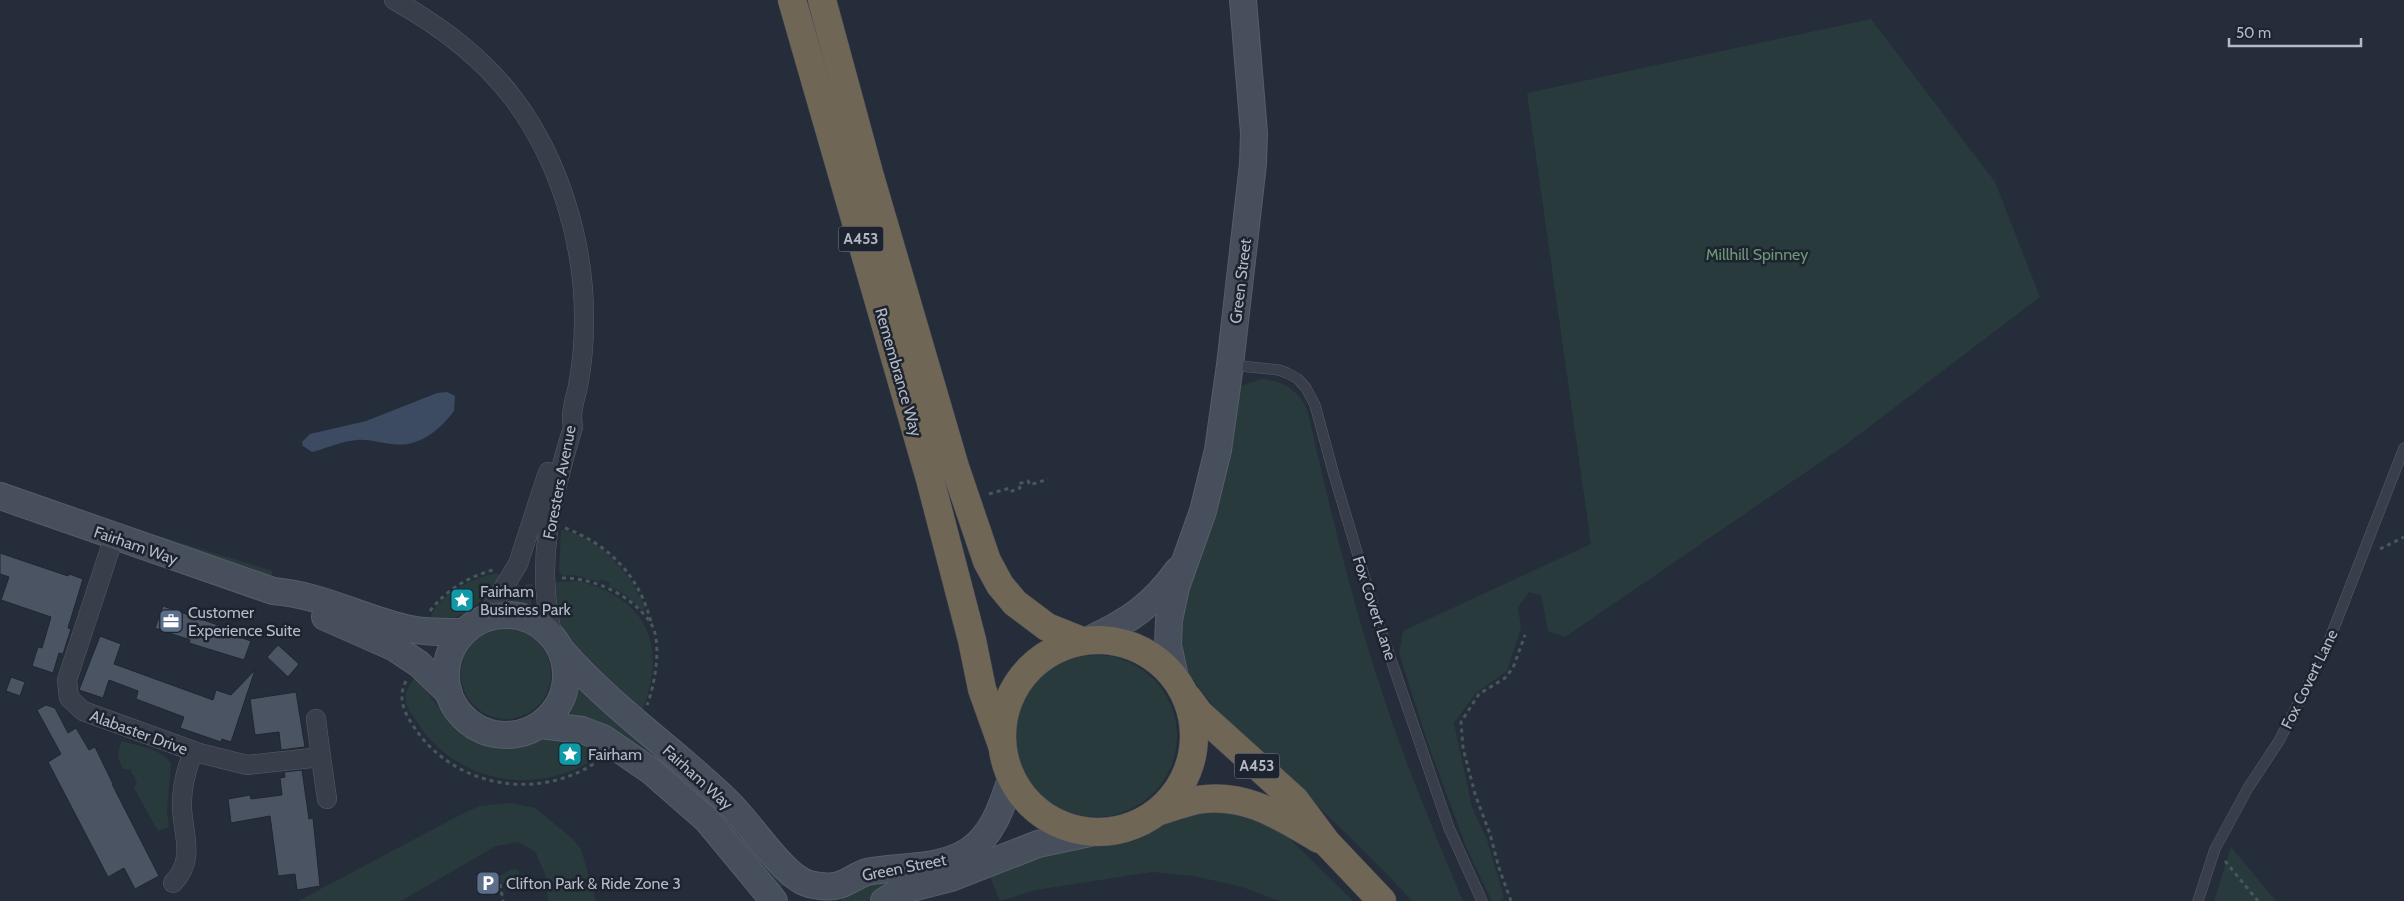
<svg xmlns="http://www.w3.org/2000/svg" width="2404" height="901" viewBox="0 0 2404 901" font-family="Cabin,sans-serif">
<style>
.green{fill:#283a3c}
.water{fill:#3c4a62}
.building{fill:#4b5463;stroke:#202631}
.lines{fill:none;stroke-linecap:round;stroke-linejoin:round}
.lane-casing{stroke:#575d68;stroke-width:11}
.street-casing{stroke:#575d68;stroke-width:20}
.secondary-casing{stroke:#575d68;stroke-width:28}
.highway-casing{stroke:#444a55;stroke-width:29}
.path{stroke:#47575a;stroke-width:3;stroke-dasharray:4 4;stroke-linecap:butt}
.lane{stroke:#383f4a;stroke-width:10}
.street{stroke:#383f4a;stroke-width:19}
.secondary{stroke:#474f5d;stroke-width:26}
.highway{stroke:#706656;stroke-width:28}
.labels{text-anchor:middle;stroke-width:5;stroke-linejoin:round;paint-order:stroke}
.shield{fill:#1e242f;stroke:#878d99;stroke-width:1}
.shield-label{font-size:15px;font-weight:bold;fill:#b4bac6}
.park-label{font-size:16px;fill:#6d9577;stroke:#1e242f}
.street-label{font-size:16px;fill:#b4bac6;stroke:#1e242f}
.poi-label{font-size:16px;fill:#b4bac6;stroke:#1e242f;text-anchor:start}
</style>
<rect width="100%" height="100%" fill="#252d3a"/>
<g class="green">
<path d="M1871,19l124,163 45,115 -196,149 -279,191 -17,-6 -7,-36 -12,-3 -11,15 3,21 -14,43 -31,22 -22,30 18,84 15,33 17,57 -4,4h-8l-25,-52 -39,-105 -29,-91 4,-22 188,-87 -64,-451z"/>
<path d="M1260,379c22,1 37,10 47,30 22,95 44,190 75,283 23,71 52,140 81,209h-51c-43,-47 -90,-90 -136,-135 -31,-29 -66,-57 -88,-95 -8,-14 -9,-31 -11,-48l59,-228 6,-9z"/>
<path d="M0,481l152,53 121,37 -2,6 -271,-90z"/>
<path d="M561,530c38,6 71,44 84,78l-3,2 -16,-15 -17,-9 1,-3 -9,-4 -1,3 -26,-7 -11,1 -4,-4z"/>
<path d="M496,573l4,2c-16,28 -37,47 -70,46 3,-25 45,-44 66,-48z"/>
<path d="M579,581c71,19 89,67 62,133 -28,-28 -73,-63 -84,-101 -2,-10 -3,-20 -3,-31z"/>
<path d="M517,584l7,3 2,-3h6l-1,22 -22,-5 -1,-3z"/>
<circle cx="506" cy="674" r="45"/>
<circle cx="1096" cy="736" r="81"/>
<path d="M415,677c16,16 29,43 46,56 18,13 41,18 62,13 9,-2 17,-6 26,-7 20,-2 37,5 56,13 -24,18 -52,28 -82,28 -45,0 -85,-23 -108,-61 -5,-7 -11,-16 -9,-25 1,-6 6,-12 9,-17z"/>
<path d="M581,689l104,87 109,113 -1,2 -8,-7 -7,6 -208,-175 8,-23z"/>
<path d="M122,741c15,5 42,8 49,23l-4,47 2,16 -11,4 -24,-43 3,-5 -7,-14h-7c-6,-10 -6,-17 -1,-28z"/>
<path d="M511,803l24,5 38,31 8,10 15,52h-48l-3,-27 -10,-23 -17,-9 -22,4 -95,55h-103l164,-87 18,-8z"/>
<path d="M1237,811l44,19 72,71h-74l-37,-14 -48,-11 -42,-4 -116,18 -36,11 -12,-30c29,-9 58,-19 89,-23 18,-2 35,-1 53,-6 16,-4 28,-16 44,-23 20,-9 42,-7 63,-8z"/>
<path d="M2231,847l45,54h-62z"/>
<path d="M512,869l6,1 3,10 -27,4 1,5 -13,2v-5z"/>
<path d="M874,881l25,1 -32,19h-28z"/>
</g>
<path class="water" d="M447,392l8,4 -1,15c-15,20 -36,37 -62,33 -12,-1 -23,-5 -35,-4 -16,1 -29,8 -45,12l-9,-6 -1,-4 8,-8 56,-13 71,-28z"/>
<g class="building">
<path d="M0,553l68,23 1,-2 14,5 -15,49 3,1 -8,25 -4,-1 -6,20 -21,-7 6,-19 4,1 9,-31 -50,-17 8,-23 -9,-3z"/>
<path d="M163,606l78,27 -2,4 12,4 -7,19 -55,-17 1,-3 -35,-12z"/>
<path d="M100,636l21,8 -7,20 99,36 3,-10 15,5 24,-25 -24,72 -9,-3 -1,3 -41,-14 4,-11 -48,-18 2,-8 -29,-11 -6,18 -24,-8z"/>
<path d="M278,645l21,19 -11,13 -21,-20z"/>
<path d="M11,677l14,5 -5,14 -14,-5z"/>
<path d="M296,692l9,55 -24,3 -2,-18 -24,3 -5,-36z"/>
<path d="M46,705l9,3 13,25 8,-5 13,22 6,-3 18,37h-1l47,92 -24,13 -11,-21 -16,9 -60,-115 13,-8 -24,-44z"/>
<path d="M302,770l7,49 4,-1 7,68 -23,4 -2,-16 -17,2 -8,-60 -39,7 -3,-24 22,-4 1,4 31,-4 -2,-17 5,-1 -1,-5z"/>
</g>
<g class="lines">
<g class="lane-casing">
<g id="lane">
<path d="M1230,365l49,5 8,3 11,6 8,9 9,17 19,70 43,144 72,209 33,73"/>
<path d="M2198,901l17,-52 33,-61 31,-47 46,-90 79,-203"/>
</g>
</g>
<g class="street-casing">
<g id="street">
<path d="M394,0c45,25 87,56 119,98 47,62 72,147 71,224 0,21 -2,43 -6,64 -3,14 -8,26 -5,41 -21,69 -39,138 -20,209"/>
<path d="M114,537l-47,143 2,18 14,13 116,42 48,12 74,-8 -5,-38"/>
<path d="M485,618l33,-54 30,-92"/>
<path d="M321,757l6,42"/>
<path d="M173,883c22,-23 11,-45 9,-74 -1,-20 4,-39 11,-57"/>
</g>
</g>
<g class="secondary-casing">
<g id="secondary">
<path d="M0,496l273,95c50,4 90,28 137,38 18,4 35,3 53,3"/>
<circle cx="506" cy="675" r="60"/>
<path d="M325,617l70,31 24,16 30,29"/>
<path d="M1091,639c38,-18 62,-34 87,-69"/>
<path d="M562,651c50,57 111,98 165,150 22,21 52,68 75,80 10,5 27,7 37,4 10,-3 18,-10 28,-13 33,-7 74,-2 103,-22 24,-17 32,-45 41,-71"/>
<path d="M1175,677l-7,-32 1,-25 7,-33 27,-76 15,-61 12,-85 23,-201 1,-31 -11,-133"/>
<path d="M540,725l42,5 21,8 48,33 56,49 67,81"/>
<path d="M884,901l16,-10 51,-13 87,-34 52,-11"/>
</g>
</g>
<g class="highway-casing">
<g id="highway">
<path d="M792,0l138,479 42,161 10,49 20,56"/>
<path d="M822,0l47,173 86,294 32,94 13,24 15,18 32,24 35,14"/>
<circle cx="1098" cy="736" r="96"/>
<path d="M1188,698l11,15 96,87 32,43 55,58"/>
<path d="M1160,811c12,-4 25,-8 37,-11 48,-8 83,16 122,39"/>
</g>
</g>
<g class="path">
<path d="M989,494l21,-6 2,3 8,-3 -2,-4 10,-3 2,4 18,-6"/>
<path d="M565,528c45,17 74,48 86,94"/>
<path d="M2380,549l24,-12"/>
<path d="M562,578c33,0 69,17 88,44 13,18 5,63 -3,83"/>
<path d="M430,611c16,-21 38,-34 63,-41"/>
<path d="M406,681c-8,16 -3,29 6,43 39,63 126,79 186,37"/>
<path d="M2225,861l33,40"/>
<path d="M500,884l3,17"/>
<path d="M1511,901l-12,-33 -9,-34 -15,-40 -12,-46 -2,-26 18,-28 26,-16 8,-10 12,-33"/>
</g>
<use href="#lane" class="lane"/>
<use href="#street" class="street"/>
<use href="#secondary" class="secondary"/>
<use href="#highway" class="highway"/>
</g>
<defs>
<g id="sight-square" transform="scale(1.25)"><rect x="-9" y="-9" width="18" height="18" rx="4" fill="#0f9aa8" stroke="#1e242f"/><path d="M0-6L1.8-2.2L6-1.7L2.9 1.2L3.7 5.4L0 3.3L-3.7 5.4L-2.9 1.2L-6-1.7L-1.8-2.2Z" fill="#fff"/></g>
<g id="office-square" transform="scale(1.25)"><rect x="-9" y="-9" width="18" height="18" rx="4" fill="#5c6f8a" stroke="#1e242f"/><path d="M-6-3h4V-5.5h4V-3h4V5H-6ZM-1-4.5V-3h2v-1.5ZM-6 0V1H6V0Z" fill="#fff"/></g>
<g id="parking-square" transform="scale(1.25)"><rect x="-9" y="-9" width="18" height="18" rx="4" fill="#5c6f8a" stroke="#1e242f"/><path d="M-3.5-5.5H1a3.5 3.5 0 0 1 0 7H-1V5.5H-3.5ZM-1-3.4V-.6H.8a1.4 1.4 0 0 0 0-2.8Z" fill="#fff"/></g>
</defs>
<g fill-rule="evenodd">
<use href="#sight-square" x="462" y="600"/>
<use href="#office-square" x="171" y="621"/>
<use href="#sight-square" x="570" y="754"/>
<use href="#parking-square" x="488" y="883"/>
</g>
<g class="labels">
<g class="shield">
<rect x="838.5" y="226.5" width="45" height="25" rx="4"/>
<rect x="1234.5" y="753.5" width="45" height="25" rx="4"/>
</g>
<g class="shield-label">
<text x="861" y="244">A453</text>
<text x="1257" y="771">A453</text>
</g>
<g class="park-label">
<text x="1757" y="260">Millhill Spinney</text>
</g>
<g class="street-label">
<text transform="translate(1240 281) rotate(-83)" y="6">Green Street</text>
<text transform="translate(899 372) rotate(74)" y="6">Remembrance Way</text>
<text transform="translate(559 482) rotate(-79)" y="6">Foresters Avenue</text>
<text transform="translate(136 545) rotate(19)" y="6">Fairham Way</text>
<text transform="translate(1375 608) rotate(72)" y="6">Fox Covert Lane</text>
<text transform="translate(2309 679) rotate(-64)" y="6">Fox Covert Lane</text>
<text transform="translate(139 732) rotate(20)" y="6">Alabaster Drive</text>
<text transform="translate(698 777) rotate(42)" y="6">Fairham Way</text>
<text transform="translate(904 867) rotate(-11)" y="6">Green Street</text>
</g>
<g class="poi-label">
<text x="480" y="597">Fairham<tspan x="480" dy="18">Business Park</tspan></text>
<text x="188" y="618">Customer<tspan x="188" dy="18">Experience Suite</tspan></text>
<text x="588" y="760">Fairham</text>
<text x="506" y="889">Clifton Park &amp; Ride Zone 3</text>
</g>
</g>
<path d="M2229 38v8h132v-8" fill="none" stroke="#b4bac6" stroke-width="2.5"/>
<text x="2236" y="38" font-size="15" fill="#b4bac6" stroke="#1e242f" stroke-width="4" paint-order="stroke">50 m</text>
</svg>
